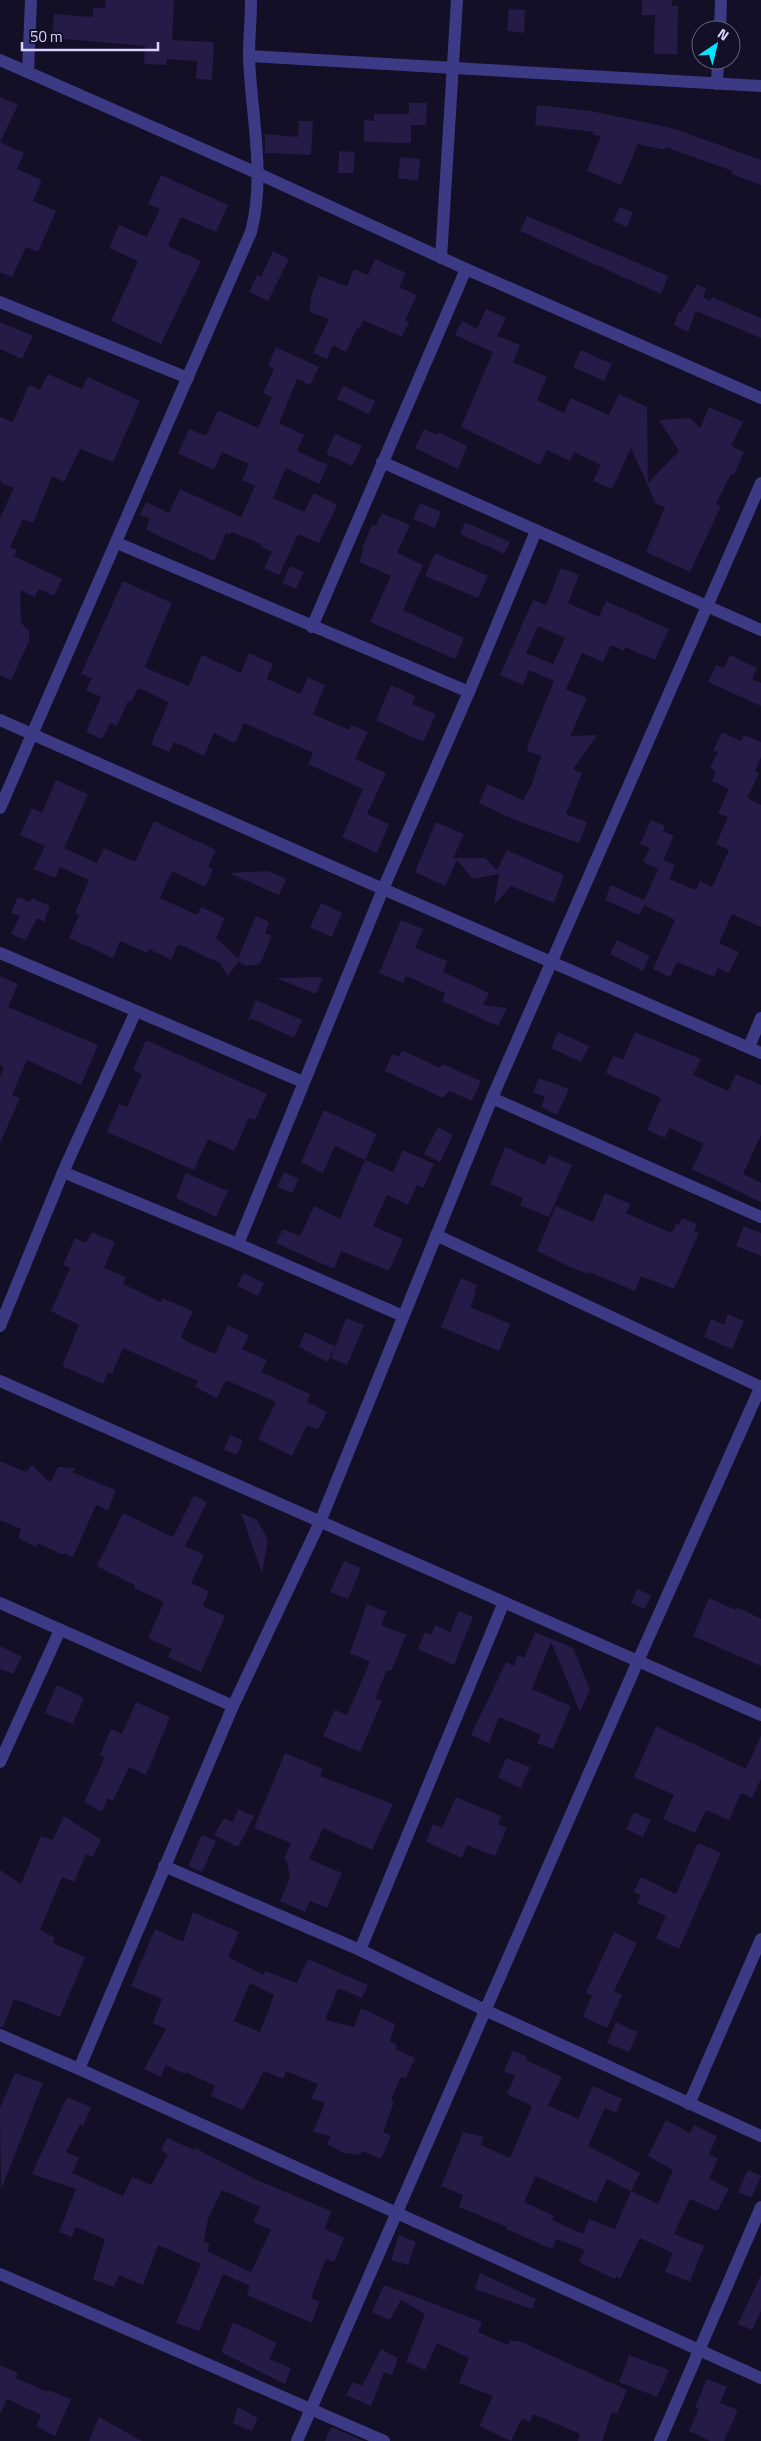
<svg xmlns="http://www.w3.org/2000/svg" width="761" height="2441" viewBox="0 0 761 2441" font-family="'Titillium Web',sans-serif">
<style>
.building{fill:#241b47;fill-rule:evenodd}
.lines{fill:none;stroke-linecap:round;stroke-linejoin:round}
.minor{stroke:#3d3a85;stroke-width:12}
.tertiary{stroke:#3d3a85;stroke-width:12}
</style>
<rect width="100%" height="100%" fill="#130f26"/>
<g class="building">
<path d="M106,0h68l-2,40 42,2 -2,38 -16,-1 1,-18 -31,-2v6l-22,-1 1,-18 -93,-8 2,-24 39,3v-9h12z"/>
<path d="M642,0h30v6h6l-1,48h-23l1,-39h-13z"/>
<path d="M509,9l16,1 -1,23 -17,-2z"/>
<path d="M0,97l18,8 -18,37 24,11 -7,16 25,11 -9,21 23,10 -18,41 -12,-5 -14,30 -12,-5z"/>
<path d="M409,103h18l-1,22h-15v18l-47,-1v-22l10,1v-7h35z"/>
<path d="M537,105l54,6 81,17 56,20 33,12v25l-30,-11 2,-3 -68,-24v3l-27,-6 -17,41 -34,-14 14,-35 -8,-1 1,-3 -59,-7z"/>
<path d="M299,121h14l-2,34 -46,-2v-19l33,3z"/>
<path d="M339,151l16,1 -2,21h-15z"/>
<path d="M400,157l20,2 -2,22 -20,-3z"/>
<path d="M161,175l67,30 -12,27 -35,-15 -13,29 33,15 -40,83 -50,-23 27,-60 -29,-13 10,-23 28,12 13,-28 -12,-5z"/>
<path d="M620,207l13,5 -6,15 -14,-6z"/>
<path d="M527,216l141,60 -7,18 -141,-63z"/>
<path d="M273,251l16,8 -21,42 -19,-9 8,-17 4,2z"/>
<path d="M375,259l31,14 -7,14 18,8 -12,25 4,2 -7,15 -39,-17 -4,9 -2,-1 -11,24 -13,-7 -6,14 -14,-6 16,-34 -19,-7 1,-16 8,-20 28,10 7,-17 14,6z"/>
<path d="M697,284l9,5 -3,8 7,4 2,-4 49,21v20l-65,-27 -8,21 -14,-7 5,-14 2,1z"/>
<path d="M486,309l20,9 -9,18 23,9 -7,17 34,15 -10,23 27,13 7,-15 38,17 10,-21 28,13 1,76 31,-32 -20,-31 31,-2 10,10 9,-21 34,15 -12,24 13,6 -10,23 -3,-1 -15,30 5,2 -31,66 -44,-20 19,-45 -9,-3 -25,-56 -19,41 -19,-8 8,-16 -27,-13 -4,9 -23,-11 -7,15 -79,-38 32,-75 -38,-17 7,-14 15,8z"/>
<path d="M0,322l33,14 -11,23 -22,-10z"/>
<path d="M276,347l43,20 -9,18 -13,-6 -18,44 25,12 -7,16 31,14 -9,19 -33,-16 -13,30 31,14 10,-19 23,12 -18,38 -21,-9 -19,41 -15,-7 8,-16 -12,-6 1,-2 -30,-12 -1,2 -4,-1 -12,28 -68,-31 4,-11 -10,-4 6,-13 23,11 11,-24 61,28 14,-31 -13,-6 7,-16 -27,-12 -8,18 -36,-17 11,-24 17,7 12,-26 40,18 14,-31 -9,-4 11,-24 -6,-3z"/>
<path d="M581,350l31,14 -8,17 -31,-14z"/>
<path d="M48,374l34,15 6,-12 52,24 -27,61 -33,-13 -16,33 -12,-6 -19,47 -10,-4 -13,28 7,3 -3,6 48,23 -8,17 -15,-7 -4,8 -15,-7 1,33 8,8v10l-18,39 -11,-5v-157l14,-30 -12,-5 -2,-4v-62l13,5 16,-37 11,5z"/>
<path d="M343,386l32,15 -6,13 -32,-15z"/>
<path d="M424,429l13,6 1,-3 29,14 -9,23 -43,-21z"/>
<path d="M335,434l27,12 -10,20 -26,-12z"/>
<path d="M420,503l21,9 -6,16 -22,-9z"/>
<path d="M382,513l28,12 -13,28 26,12 -20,45 61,28 -9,21 -85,-37 21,-46 -32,-14 5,-13 -2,-1 10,-23 4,1z"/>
<path d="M465,522l45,20 -6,12 -44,-20z"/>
<path d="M435,553l53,23 -10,22 -53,-22z"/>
<path d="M290,566l14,6 -8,17 -14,-6z"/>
<path d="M561,568l18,7 -11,28 31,14 7,-16 63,28 -14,31 -30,-13 -1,4 -13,-6 -8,17 -21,-9 -16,36 21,9 -17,38 27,-1 -24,34 9,4 -16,41 21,8 -8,21 -64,-23 -36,-17 8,-19 36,16 9,-16 9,-28 -14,-5 1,-7 26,-63 -25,-11 -6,15 -23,-10 33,-75 13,5zM538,626l27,12 -12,26 -27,-11z"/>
<path d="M123,581l49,22 -27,63 1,2 43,18 13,-31 39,18 8,-20 24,11 -6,15 33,15 8,-17 17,8 -12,29 36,16 2,-5 17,7 -13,27 31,14 -19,41 22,10 -12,29 -35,-16 21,-48 -55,-25 5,-11 -69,-30 -9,20 -21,-10 -10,23 -30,-14 -5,10 -18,-8 18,-42 -31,-14 -7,14 -3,-1 -11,25 -7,-3 -8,16 -16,-7 15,-35 -15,-7 6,-12 -11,-4z"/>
<path d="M730,655l27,13 -5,11 9,4v23l-53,-24 8,-17 8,3z"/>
<path d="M391,685l24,11 -3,8 24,10 -13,28 -47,-22z"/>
<path d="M722,732l19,9 3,-6 17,7v15l-6,14 4,2 -12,25 14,7v122l-29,-13 -13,29 20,9 -10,21 -11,-5 -4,9 -37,-15 -7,15 -17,-8 22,-49 -31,-15 -5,10 -34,-15 6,-15 33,15 16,-35 -1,4 -16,-7 7,-14 -10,-4 11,-24 14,6 -2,5 11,5 -11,24 12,5 -6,14 27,11 4,-9 12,6 17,-37 -13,-6 12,-27 -10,-4 11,-24 -17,-8 4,-10 -6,-3 8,-16 -5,-1z"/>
<path d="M56,780l32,14 -24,54 33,15 7,-15 31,14 19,-41 62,29 -8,17 5,2 -8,18 -33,-16 -12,27 37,17 4,-8 24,11 -9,20 22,20 18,-42 13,6 -4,11 7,3 -12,28 -13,2 -9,-4 -10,14 -8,-13 -42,-19 -7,16 -22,-11 -2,4 -27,-12 -7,17 -44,-20 10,-23 -4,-2 14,-33 -29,-13 -5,11 -21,-9 11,-23 -25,-11 12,-27 10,5z"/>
<path d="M436,822l28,12 -11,24h32l12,12 10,-20 57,25 -10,28 -43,-17 -17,19 5,-31 -26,5 -16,-19 -12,26 -30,-14z"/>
<path d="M268,871l18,8 -7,16 -50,-22z"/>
<path d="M18,897l12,5 2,-4 18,8 -6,16 -7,-4 -11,22 -15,-6 9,-18 -9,-3z"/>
<path d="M321,903l21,10 -10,24 -22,-10z"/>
<path d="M401,920l22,9 -8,19 32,13 -4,11 46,21 -6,12 24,3 -9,18 -56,-25 3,-8 -39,-17 -3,7 -24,-10z"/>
<path d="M617,940l33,16 -7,15 -33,-17z"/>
<path d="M0,976l18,8 -10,23 90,38 -17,40 -54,-25 -15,35 8,3 -20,45v-66l4,-10 -4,-2z"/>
<path d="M323,977l-7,17 -40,-16z"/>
<path d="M256,1000l46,20 -8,18 -41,-19 -5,1z"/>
<path d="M558,1032l31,14 -8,16 -30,-14z"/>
<path d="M635,1032l66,27 -8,16 35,16 8,-17 25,11v50l-18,39 18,9v19l-69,-33 12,-25 -35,-16 -4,10 -18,-8 14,-32 -55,-25 7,-17 10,4z"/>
<path d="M146,1040l121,54 -12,26 -6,-2 -15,33 -26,-12 -14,31 -87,-38 12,-28 8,3 15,-33 -9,-4z"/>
<path d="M402,1050l38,18 2,-4 39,17 -9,20 -23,-10 -6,7 -58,-27 7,-17 7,3z"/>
<path d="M539,1078l30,11 -12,26 -16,-8 4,-10 -12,-5z"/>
<path d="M324,1110l53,24 -12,26 -30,-14 -12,27 -22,-11z"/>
<path d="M438,1127l15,8 -13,27 -16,-8z"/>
<path d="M505,1147l40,18 4,-10 23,10 -23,52 -29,-12 3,-7 -33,-14z"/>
<path d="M403,1150l31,14 -11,24 -6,-3 -9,20 -21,-10 -14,31 30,13 -14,32 -48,-20 -7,18 -58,-26 7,-14 17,7 14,-30 26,13 25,-59 28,12z"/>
<path d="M284,1172l15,7 -7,14 -15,-6z"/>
<path d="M186,1173l42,18 -12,26 -40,-19z"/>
<path d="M605,1193l25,11 -4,9 46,20 4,-9 3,1 3,-7 15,6 -3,7 5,2 -25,56 -33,-13 -6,15 -46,-19 -1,2 -20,-8 -31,-15 19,-45 37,16z"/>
<path d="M744,1226l17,7v23l-25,-10z"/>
<path d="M92,1232l23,10 -11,26 22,9 -3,7 38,18 1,-4 31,13 -12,26 7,5 27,12 13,-29 21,10 -7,14 25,11 -6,12 49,22 -3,8 20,10 -9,18 -11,-5 -15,31 -34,-17 18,-37 -50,-22 -9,18 -22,-11 3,-6 -75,-33 -11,26 -4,-2 -5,12 -41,-18 17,-41 -28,-14 19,-43 -7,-3 12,-27 11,5z"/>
<path d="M244,1273l20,10 -6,13 -21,-10z"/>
<path d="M461,1278l16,7 -3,7 2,1 -6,14 40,17 -11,27 -58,-24z"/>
<path d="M728,1314l16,7 -12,28 -28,-12 7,-18 13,6z"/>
<path d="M346,1318l18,7 -17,40 -16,-7z"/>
<path d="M305,1332l30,14 -7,16 -29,-15z"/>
<path d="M230,1435l13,5 -6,15 -13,-5z"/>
<path d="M0,1461l26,11 6,-7 18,18 8,-16 17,1 -3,4 44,18 -8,20 -12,-5 -23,52 -9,-4 -1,2 -25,-12 -2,4 -18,-9 3,-9 -21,-9z"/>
<path d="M194,1495l13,7 -22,44 19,9 -13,28 18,8 -6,15 22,10 -24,56 -33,-15 4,-8 -24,-11 16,-36 -30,-14 1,-3 -38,-19 26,-53 50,24z"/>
<path d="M241,1513l16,7 11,20 -6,33z"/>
<path d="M344,1561l17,7 -13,31 -18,-7z"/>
<path d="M637,1589l14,6 -6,14 -14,-6z"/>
<path d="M709,1598l27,12 1,-3 24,12v47l-68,-30z"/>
<path d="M367,1604l20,8 -6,13 25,10 -15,36 -4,-1 -12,28 7,3 -22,51 -37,-16 12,-26 12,5 23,-53 -20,-9z"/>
<path d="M459,1611l14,6 -19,48 -36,-16 7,-17 6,3 4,-10 15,7z"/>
<path d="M535,1632l38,16 17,42 -10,22 -29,-70 -19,47 39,17 -18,43 -16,-6 4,-8 -42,-18 -10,26 -18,-8 35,-73 8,4 4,-11 6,3z"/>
<path d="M0,1646l22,11 -9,17 -13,-5z"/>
<path d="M57,1685l27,13 -11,26 -28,-11z"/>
<path d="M136,1702l34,15 -24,58 -17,-8 -16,34 -5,-3 -6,14 -18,-10 21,-45 -5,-2 11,-26 11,5z"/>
<path d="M656,1726l90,43 15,-34v44l-9,19 -11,-5 -12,27 -23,-10 -11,23 -32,-14 11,-24 -40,-18z"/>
<path d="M285,1753l38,16 -3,7 73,28 -21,46 -49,-22 -14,31 33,14 -15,35 -17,-7 -5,11 -25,-11 10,-23 -3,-17 -3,-2 7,-16 -37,-15z"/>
<path d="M506,1758l24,9 -9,21 -23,-10z"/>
<path d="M456,1797l45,19 -3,8 9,4 -12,28 -28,-11 -5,13 -36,-16 7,-18 9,4z"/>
<path d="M238,1809l16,7 -16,31 -24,-12 10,-17 9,4z"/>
<path d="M634,1812l17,8 -8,17 -17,-8z"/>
<path d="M64,1816l37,24 -8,17 -7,-3 -12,28 -12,-5 -22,53 15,8 -2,5 32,14 -25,60 -46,-18 -11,28h-3v-157l21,14 20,-48 12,4z"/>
<path d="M202,1835l14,6 -14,31 -14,-6z"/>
<path d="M698,1843l23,10 -42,96 -23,-11 10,-22 -29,-13 4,-8 -7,-3 7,-15 35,17z"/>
<path d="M193,1912l46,20 -11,25 36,18 1,-4 32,12 11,-24 60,26 -6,13 -24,-10 -13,32 29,7 7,-19 34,16 -5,17 7,4 -1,4 19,9 -9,20 -5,-1 -10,23 3,2 -11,30 8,4 -10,23 -19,-8 -2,4 -16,-2 -17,-9 4,-8 -18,-4 12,-29 -14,-5 7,-14 -32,-13 -3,8 -19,-8 -21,39 -32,-14 4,-10 -29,-14 -1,2 -19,-9 -5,12 -17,-8 22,-40 -13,-6 9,-24 -31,-13 24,-57 28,13zM250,1983l24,12 -14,37 -26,-11z"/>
<path d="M614,1932l23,11 -23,48 8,4 -15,33 -24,-11 9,-21 -6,-3z"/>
<path d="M616,2022l22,10 -9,20 -22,-9z"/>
<path d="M513,2050l14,7 -1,3 36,17 -14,28 30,14 15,-33 29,13 -6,14 -11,-5 -17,38 52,27 -9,18 27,13 15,-34 -25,-14 18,-36 24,13 4,-8 23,11 -8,18 9,4 -9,21 20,10 -12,22 -27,-12 -16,35 30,12 -14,36 -25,-10 8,-19 -33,-15 -20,41 -4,-3 -1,3 -36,-17 6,-12 -29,-11 -4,10 -46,-20 1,-2 -48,-20 4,-12 -22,-9 22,-54 21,5 -3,8 29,13 22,-52 -25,-12 8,-18 -11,-5zM536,2176l60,27 11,-24 24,12 -16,38 -26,-10 -6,15 -31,-14 2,-4 -30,-14z"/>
<path d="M15,2073l28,10 -42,107 -1,-82z"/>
<path d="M67,2097l24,10 -8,19 -3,-2 -14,28 13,6 -7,15 51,23 9,-19 19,8 17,-30 -7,-5 6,-12 27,12 1,-2 62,32 74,31 -6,18 19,9 -10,24 -8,-3 -15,39 8,4 -7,21 -65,-28 3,-9 -27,-12 -24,57 -23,-8 25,-59 -43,-19 -15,40 -24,-10 -5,12 -21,-8 12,-40 -29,-12 -4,10 -13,-5 17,-43 -44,-15zM222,2190l38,17 -7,15 18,8 -20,42 -44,-21 3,-7 -6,-3 4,-22z"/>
<path d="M748,2170l13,6 -10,22 -13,-6z"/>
<path d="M399,2235l17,7 -8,23 -17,-5z"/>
<path d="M480,2273l56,26 -4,10 -57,-20z"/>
<path d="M761,2275v36l-9,19 -14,-6z"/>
<path d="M384,2285l98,37 -4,10 30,13 2,-5 6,2 1,-2 110,50 -10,24 -5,-2 -10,29h-24l2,-7 -47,-20 -3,8 -8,-4 -11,23 -32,-15 14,-30 -34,-13 10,-25 -32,-15 -12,27 -19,-8 19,-48 -24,-14 -11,20 -18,-8z"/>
<path d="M233,2322l44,21 -8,16 22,9 -6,16 -64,-32z"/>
<path d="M381,2349l17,9 -6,17 -8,-3 -13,34 -25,-11 7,-13 9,4z"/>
<path d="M629,2355l40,15 -12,27 -38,-15z"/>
<path d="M0,2365l18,8 -2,5 31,14 1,-2 23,9 -16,37 -19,-10 5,-11 -34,-16 -7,15z"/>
<path d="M707,2379l20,8 -7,16 18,7 -14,31h-14l-21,-10 10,-22 -4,-2z"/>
<path d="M238,2407l20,11 -6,13 -19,-8z"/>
<path d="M99,2417l43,24h-53z"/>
<path d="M331,2427l33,14h-39z"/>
</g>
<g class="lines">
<g class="minor">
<path d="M720,30l1,-30"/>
<path d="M249,56l512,30"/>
<path d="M28,72l3,-72"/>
<path d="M717,84l1,-24"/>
<path d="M441,258l16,-258"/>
<path d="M0,302l188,76"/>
<path d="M382,462l379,168"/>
<path d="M117,543l352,149"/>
<path d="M312,627l154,-358"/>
<path d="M0,720l383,169 378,164"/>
<path d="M0,808l251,-576c15,-57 0,-118 -2,-175 0,-19 2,-38 2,-57"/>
<path d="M0,953l303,129"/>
<path d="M749,1047l12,-29"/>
<path d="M492,1098l269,119"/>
<path d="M63,1172l175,72 165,72"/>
<path d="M436,1235l325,152"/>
<path d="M238,1244l145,-355 86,-197 67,-161"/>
<path d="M0,1326l63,-154 73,-161"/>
<path d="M0,1381l761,334"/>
<path d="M0,1603l233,103"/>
<path d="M0,1762l60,-132"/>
<path d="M164,1866l196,84 127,61 274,125"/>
<path d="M360,1950l144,-348"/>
<path d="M0,2035l79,34 682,309"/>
<path d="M79,2069l154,-363 87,-184 172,-424 269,-615"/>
<path d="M689,2104l72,-165"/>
<path d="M0,2274l384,167"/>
<path d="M297,2441l341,-780 123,-275"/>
<path d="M660,2441l101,-234"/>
</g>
<path class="tertiary" d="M0,60l257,113 209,96 295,129"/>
</g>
<g transform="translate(716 45) rotate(35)"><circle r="24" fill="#130f26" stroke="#625e7d"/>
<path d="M0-4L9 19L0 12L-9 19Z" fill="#00e5ff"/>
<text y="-8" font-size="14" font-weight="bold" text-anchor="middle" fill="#d9d4ff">N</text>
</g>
<path d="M22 42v8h136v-8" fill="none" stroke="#d9d4ff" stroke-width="2.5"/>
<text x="30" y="42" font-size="15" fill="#d9d4ff" stroke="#130f26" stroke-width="4" paint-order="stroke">50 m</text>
</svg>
